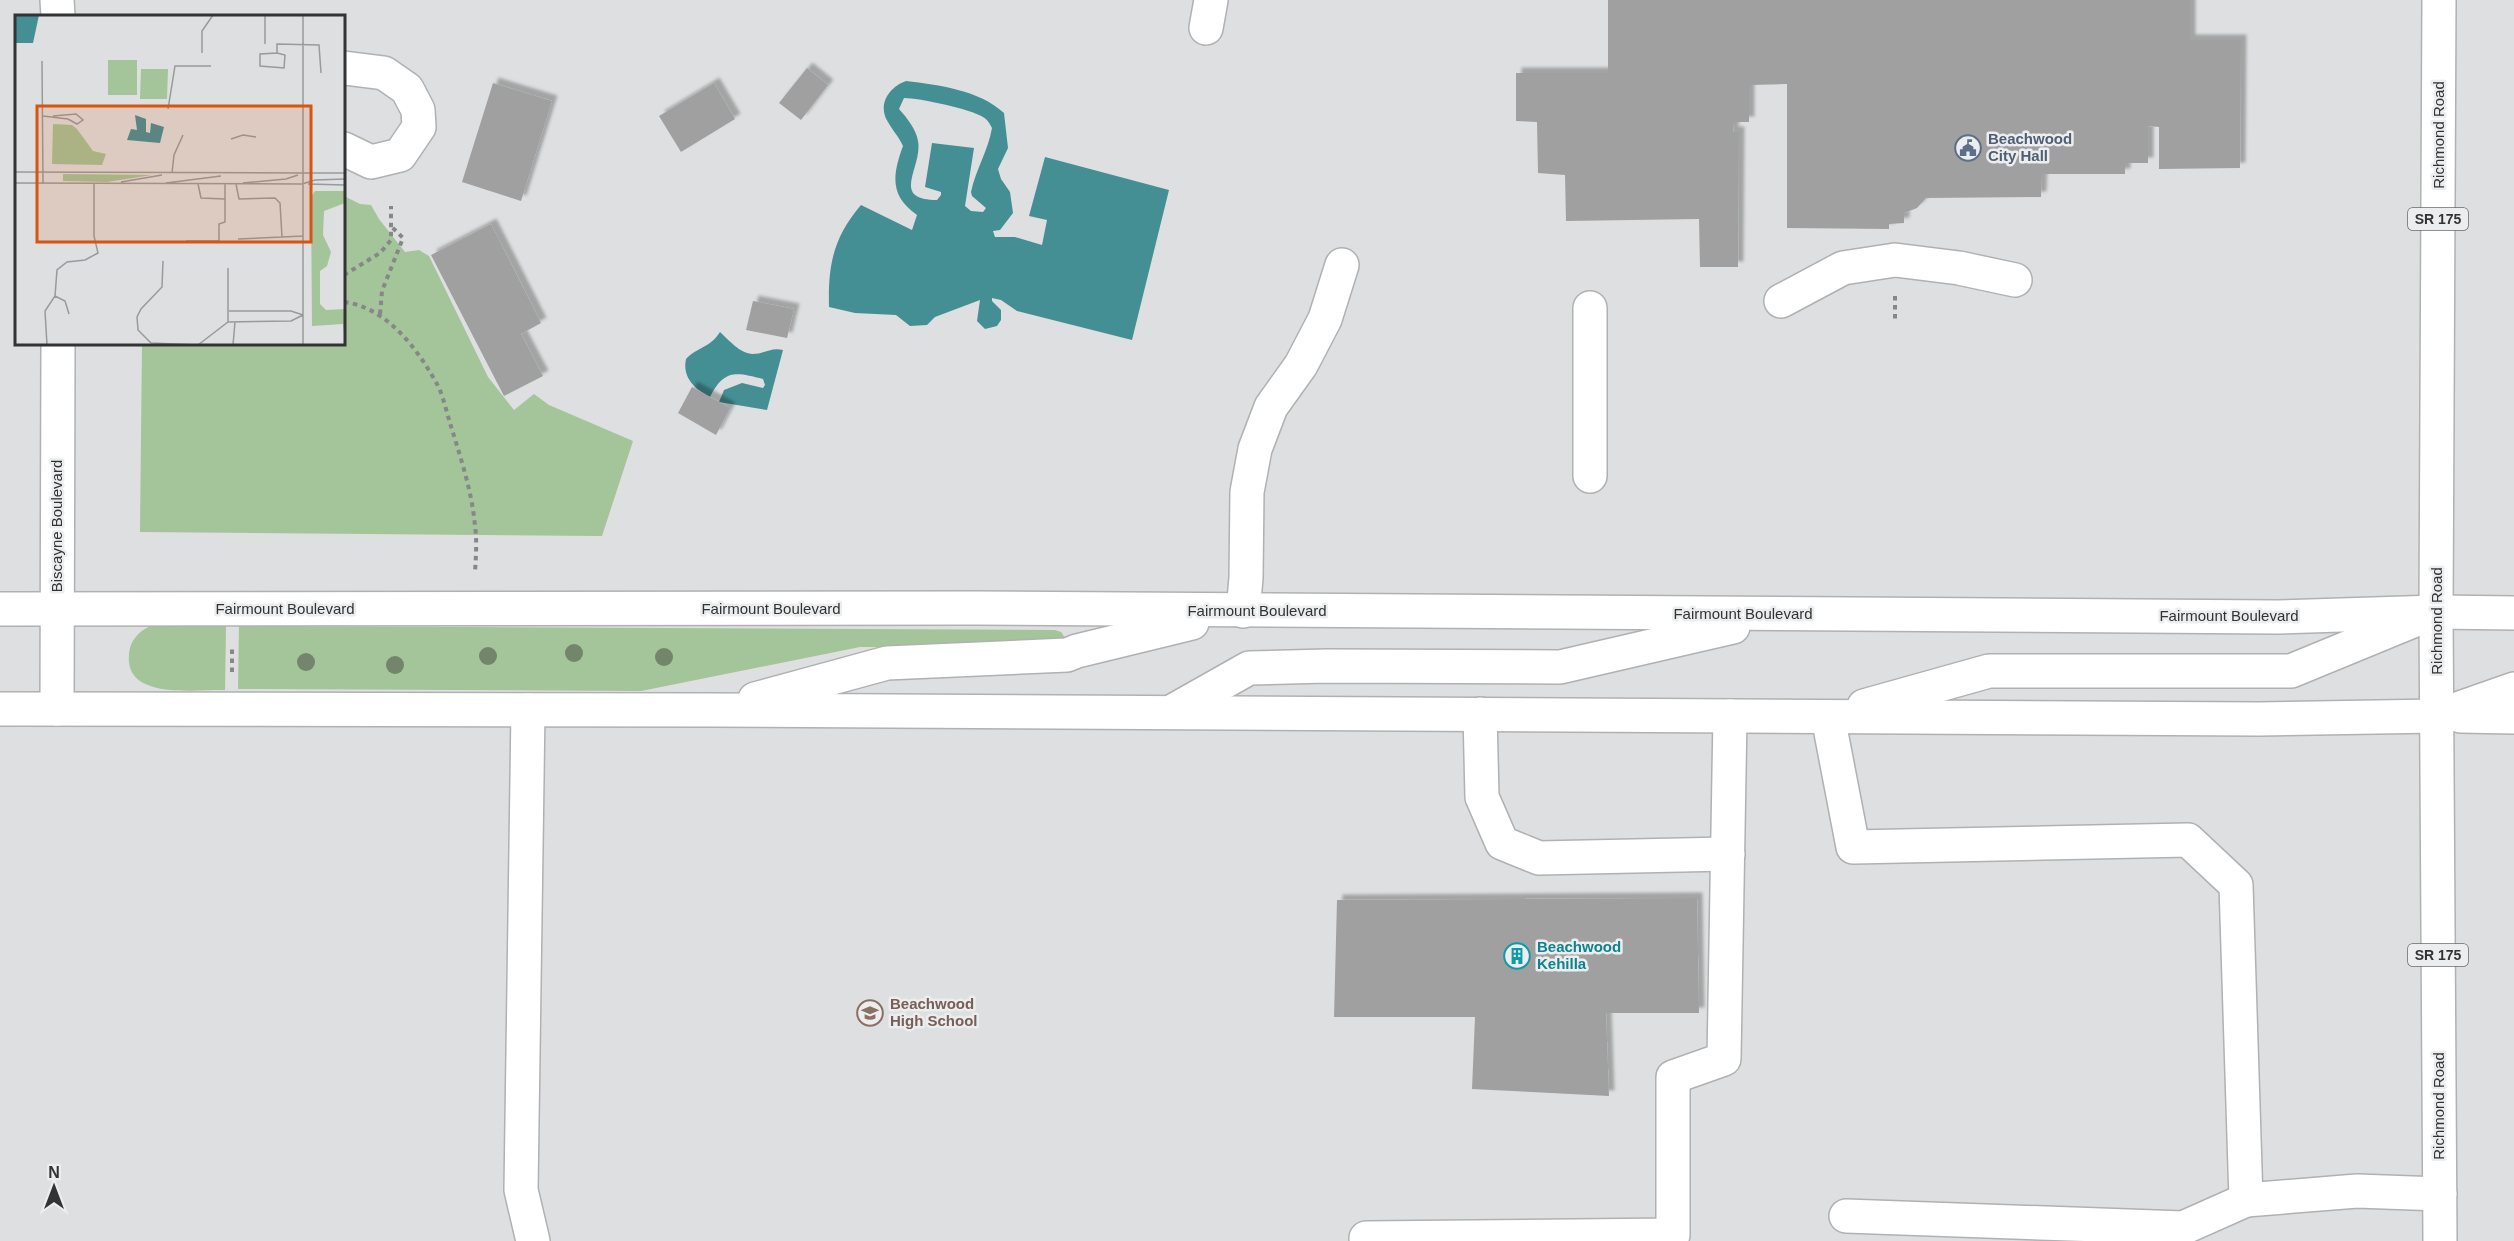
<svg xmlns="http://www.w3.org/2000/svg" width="2514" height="1241" viewBox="0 0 2514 1241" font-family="Helvetica,sans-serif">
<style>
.green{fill:#a4c499}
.water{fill:#448f94;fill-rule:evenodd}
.building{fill:#a1a0a0;filter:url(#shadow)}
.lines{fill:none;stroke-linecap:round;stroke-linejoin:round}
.minor-casing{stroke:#b0b1b2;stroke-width:36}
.major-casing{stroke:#b0b1b2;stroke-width:36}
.path{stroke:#868787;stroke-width:4;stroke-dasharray:4.5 4.5;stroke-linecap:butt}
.minor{stroke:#fff;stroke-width:33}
.major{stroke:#fff;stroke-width:33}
.tree{fill:#73856b}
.labels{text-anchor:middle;stroke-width:5;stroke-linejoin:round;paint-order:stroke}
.shield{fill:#ecedee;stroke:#6a6b6b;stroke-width:1.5}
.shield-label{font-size:14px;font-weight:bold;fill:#323333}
.street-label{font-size:15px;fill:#323333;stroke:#ecedee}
.service-label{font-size:15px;font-weight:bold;fill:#4e5e75;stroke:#ecedee;text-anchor:start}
.culture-label{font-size:15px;font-weight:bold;fill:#0d838f;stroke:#ecedee;text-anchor:start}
.education-label{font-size:15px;font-weight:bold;fill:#785e54;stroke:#ecedee;text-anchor:start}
.inset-road{fill:none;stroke:#999a9b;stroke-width:1.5}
.view{fill:#d65510;fill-opacity:0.15;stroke:#d65510;stroke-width:3}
.inset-edge{fill:none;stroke:#323333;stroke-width:3}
</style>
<defs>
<filter id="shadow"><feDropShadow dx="5.5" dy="-5.5" stdDeviation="1.5" flood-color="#0004"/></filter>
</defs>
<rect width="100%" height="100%" fill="#dedfe0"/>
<g class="green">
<path d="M344,196l16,8 11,1 8,14 26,33 14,-2 10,6 59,121 26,33 20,-16 15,11 84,36 -31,95 -462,-4 2,-188h202z"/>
<path d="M150,626h76l-1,64c-29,-1 -101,11 -96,-36 1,-13 9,-22 21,-28z"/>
<path d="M239,626l816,4 6,2 5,7 -17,9 -189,-1 -219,44 -403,-2z"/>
</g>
<g class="water">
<path d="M906,81c33,4 73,9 98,32l4,35 -10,21 3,10 9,13 3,21 -13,17 -7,1 2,6h20l27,8 5,-25 -18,-4 16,-59 124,33 -37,150 -115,-29 -16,-11 -9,-2v3l9,9v10l-4,6 -12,3 -8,-8 3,-21 -45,17 -8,8 -17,1 -14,-11 -41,-2 -26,-6c-1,-42 4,-69 32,-102l51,25 5,-15c-27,-19 -25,-39 -14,-69 -4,-9 -10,-15 -15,-24 -11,-17 1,-35 18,-41zM904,98c15,0 67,11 79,19 4,2 7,7 9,11 -4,23 -16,41 -21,64l1,4 14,12 -3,4 -12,-1 -6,-5 9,-58 -42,-5 -7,44 16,5v3l-4,5c-48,0 -14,-33 -19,-59 -2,-12 -11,-23 -19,-32z"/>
<path d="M720,332c8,7 20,22 33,22 11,0 18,-7 30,-4l-16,60 -48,-8 5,-12 18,-7 21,5 2,-3 -2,-6c-27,-7 -39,-10 -53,18 -15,-8 -28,-19 -24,-38 11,-12 24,-11 34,-27z"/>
</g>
<g class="building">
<path d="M1608,0h582v40h51l-1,128 -81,1v-42l-11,-1v37h-23v11h-83l-1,23 -115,1 -9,10 -13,5v10l-15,1v5l-102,-1v-144l-38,1v37h-15l-1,10h6l-1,135h-38l-1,-48 -133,2 -1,-46 -27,-2 -1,-51 -21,-1v-48h92z"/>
<path d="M807,68l21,17 -27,35 -22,-17z"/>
<path d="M493,83l59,18 -31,100 -59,-19z"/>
<path d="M714,83l21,36 -54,33 -22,-36z"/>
<path d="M491,224l50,99 -20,11 22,42 -39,20 -73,-141z"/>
<path d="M753,301l41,8 -7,29 -41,-8z"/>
<path d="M692,387l38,21 -14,27 -38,-22z"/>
<path d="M1697,898l2,115h-93l3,83 -137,-7 3,-72h-141l3,-117z"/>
</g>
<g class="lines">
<g class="minor-casing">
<g id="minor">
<path d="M57,0l1,16"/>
<path d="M1206,28l5,-28"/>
<path d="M344,68l40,5 23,16 11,21 1,17 -19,28 -29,7 -27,-13"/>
<path d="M1781,301l62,-33 52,-8 64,8 56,12"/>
<path d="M1590,476v-168"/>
<path d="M1243,611l3,-33 1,-86 8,-43 16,-42 30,-42 24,-46 17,-54"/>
<path d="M2436,612l78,1"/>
<path d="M57,709l1,-365"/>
<path d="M528,710l-7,480 12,51"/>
<path d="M1480,714l2,83 20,46 37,15 189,-4"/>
<path d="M2437,716l77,-27"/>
<path d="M2460,716l54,1"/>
<path d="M1828,717l25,130 335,-7 48,45 10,315 -63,28 -337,-12"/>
<path d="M2246,1200l111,-9 83,3"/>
<path d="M1366,1238l307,-3v-158l51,-18 6,-343"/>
</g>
</g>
<g class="major-casing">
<g id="major">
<path d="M2439,0l-3,612 4,629"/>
<path d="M0,609l976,-1 1301,9 159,-5"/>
<path d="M755,699l132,-36 180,-8 10,-4 115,-28"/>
<path d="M1864,706l125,-35h302l124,-51"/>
<path d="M0,709l713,1 1546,9 178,-3"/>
<path d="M1171,712l78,-44 77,-2 234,1 173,-40"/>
</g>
</g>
<g class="path">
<path d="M344,275l36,-22 11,-13v-34"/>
<path d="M1895,296v24"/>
<path d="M344,302c42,5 73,46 93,82 6,11 9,26 13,39 10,33 22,68 25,103 2,15 1,30 0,46"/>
<path d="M380,314l2,-23 21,-53 -11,-11"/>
<path d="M232,672v-25"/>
</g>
<use href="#minor" class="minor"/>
<use href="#major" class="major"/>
</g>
<g class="tree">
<circle cx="574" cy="653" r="9"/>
<circle cx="488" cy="656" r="9"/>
<circle cx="664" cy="657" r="9"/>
<circle cx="306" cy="662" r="9"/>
<circle cx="395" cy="665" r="9"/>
</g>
<defs>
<g id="civic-ring" transform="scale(1.35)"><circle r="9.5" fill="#ecedee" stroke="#5c6f8a" stroke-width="1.5"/><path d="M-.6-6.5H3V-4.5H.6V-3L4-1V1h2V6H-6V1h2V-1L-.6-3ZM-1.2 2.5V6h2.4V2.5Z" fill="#5c6f8a"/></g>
<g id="building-ring" transform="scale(1.35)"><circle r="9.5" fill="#ecedee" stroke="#0f9aa8" stroke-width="1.5"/><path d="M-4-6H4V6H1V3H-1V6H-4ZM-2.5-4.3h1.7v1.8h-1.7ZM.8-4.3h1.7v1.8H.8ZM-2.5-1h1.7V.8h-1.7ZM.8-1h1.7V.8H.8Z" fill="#0f9aa8"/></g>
<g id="school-ring" transform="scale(1.35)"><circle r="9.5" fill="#ecedee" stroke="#8d6e63" stroke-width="1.5"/><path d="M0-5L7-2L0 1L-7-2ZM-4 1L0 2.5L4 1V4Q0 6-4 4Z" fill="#8d6e63"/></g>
</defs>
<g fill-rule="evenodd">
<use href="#civic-ring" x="1968" y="148"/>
<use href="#building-ring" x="1517" y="956"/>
<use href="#school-ring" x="870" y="1013"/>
</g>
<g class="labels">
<g class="shield">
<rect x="2408" y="208" width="60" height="22" rx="4.5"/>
<rect x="2408" y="944" width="60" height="22" rx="4.5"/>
</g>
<g class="shield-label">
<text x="2438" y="224">SR 175</text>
<text x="2438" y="960">SR 175</text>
</g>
<g class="street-label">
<text transform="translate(2439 135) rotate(-90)" y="5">Richmond Road</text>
<text transform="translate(57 526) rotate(-90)" y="5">Biscayne Boulevard</text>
<text x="285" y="614">Fairmount Boulevard</text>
<text x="771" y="614">Fairmount Boulevard</text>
<text x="1257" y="616">Fairmount Boulevard</text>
<text x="1743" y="619">Fairmount Boulevard</text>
<text x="2229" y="621">Fairmount Boulevard</text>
<text transform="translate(2437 621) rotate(-90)" y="5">Richmond Road</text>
<text transform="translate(2439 1106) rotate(-90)" y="5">Richmond Road</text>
</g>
<g class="service-label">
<text x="1988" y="144">Beachwood<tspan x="1988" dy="17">City Hall</tspan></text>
</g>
<g class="culture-label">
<text x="1537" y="952">Beachwood<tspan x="1537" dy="17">Kehilla</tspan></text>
</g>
<g class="education-label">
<text x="890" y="1009">Beachwood<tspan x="890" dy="17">High School</tspan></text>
</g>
</g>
<g transform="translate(15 15)">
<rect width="330" height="330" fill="#dedfe0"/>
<path d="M93,45h29v35h-29zM126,54h27l-1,30h-27zM38,109l19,1 5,4 16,22 13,3 -4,11 -50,-1zM48,159l89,1 -45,7 -44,-1zM300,176h30v12l-21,8 -1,24 8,17 -4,14 -7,5v33l6,6 19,-1v31l-2,-16 -31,2 -1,-129z" fill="#a4c499"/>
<path d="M0,0h24l-6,28h-18zM120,100l11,4v13l4,1 1,-10 13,4 -4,16 -33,-3 4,-11 6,1z" fill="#448f94"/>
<path class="inset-road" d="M288,0v330M250,29v-29M187,38v-22l11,-16M262,38l8,2 -1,13 -24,-2v-12l17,-1v-9l42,1 2,28M27,46l1,123M153,94l7,-43h36M28,101l25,3 9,5 6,-4 -7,-6 -23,2M216,124l12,-4 13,2M0,157l287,1M157,158l2,-18 9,-20M287,158h43M106,167l41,-7M0,168l287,1M151,168l55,-7M228,168l43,-4 12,-4M183,169l3,14 24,1M221,169l3,15 36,-1 5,5 2,34 -44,2M287,169l13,-4 30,-1M293,169l37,1M267,222l21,-1M171,226h33v-17l6,-2v-38M148,246l-1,26 -21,22 -4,8 1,13 13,13 47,2M213,253v54M40,281l10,5 4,13M214,296h62l12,4M32,330l-2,-34 10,-15 2,-26 10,-8 18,-2 13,-7 -4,-17v-52M183,330l30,-23 63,-1 12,-6M218,330l2,-23"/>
<path class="view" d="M22,91h274v136h-274z"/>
<rect width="330" height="330" class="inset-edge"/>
</g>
<g transform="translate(54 1187)" stroke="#ecedee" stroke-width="4.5" paint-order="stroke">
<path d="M0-4.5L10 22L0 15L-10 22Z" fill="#323333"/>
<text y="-9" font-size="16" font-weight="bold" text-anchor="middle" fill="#323333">N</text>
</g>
</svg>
